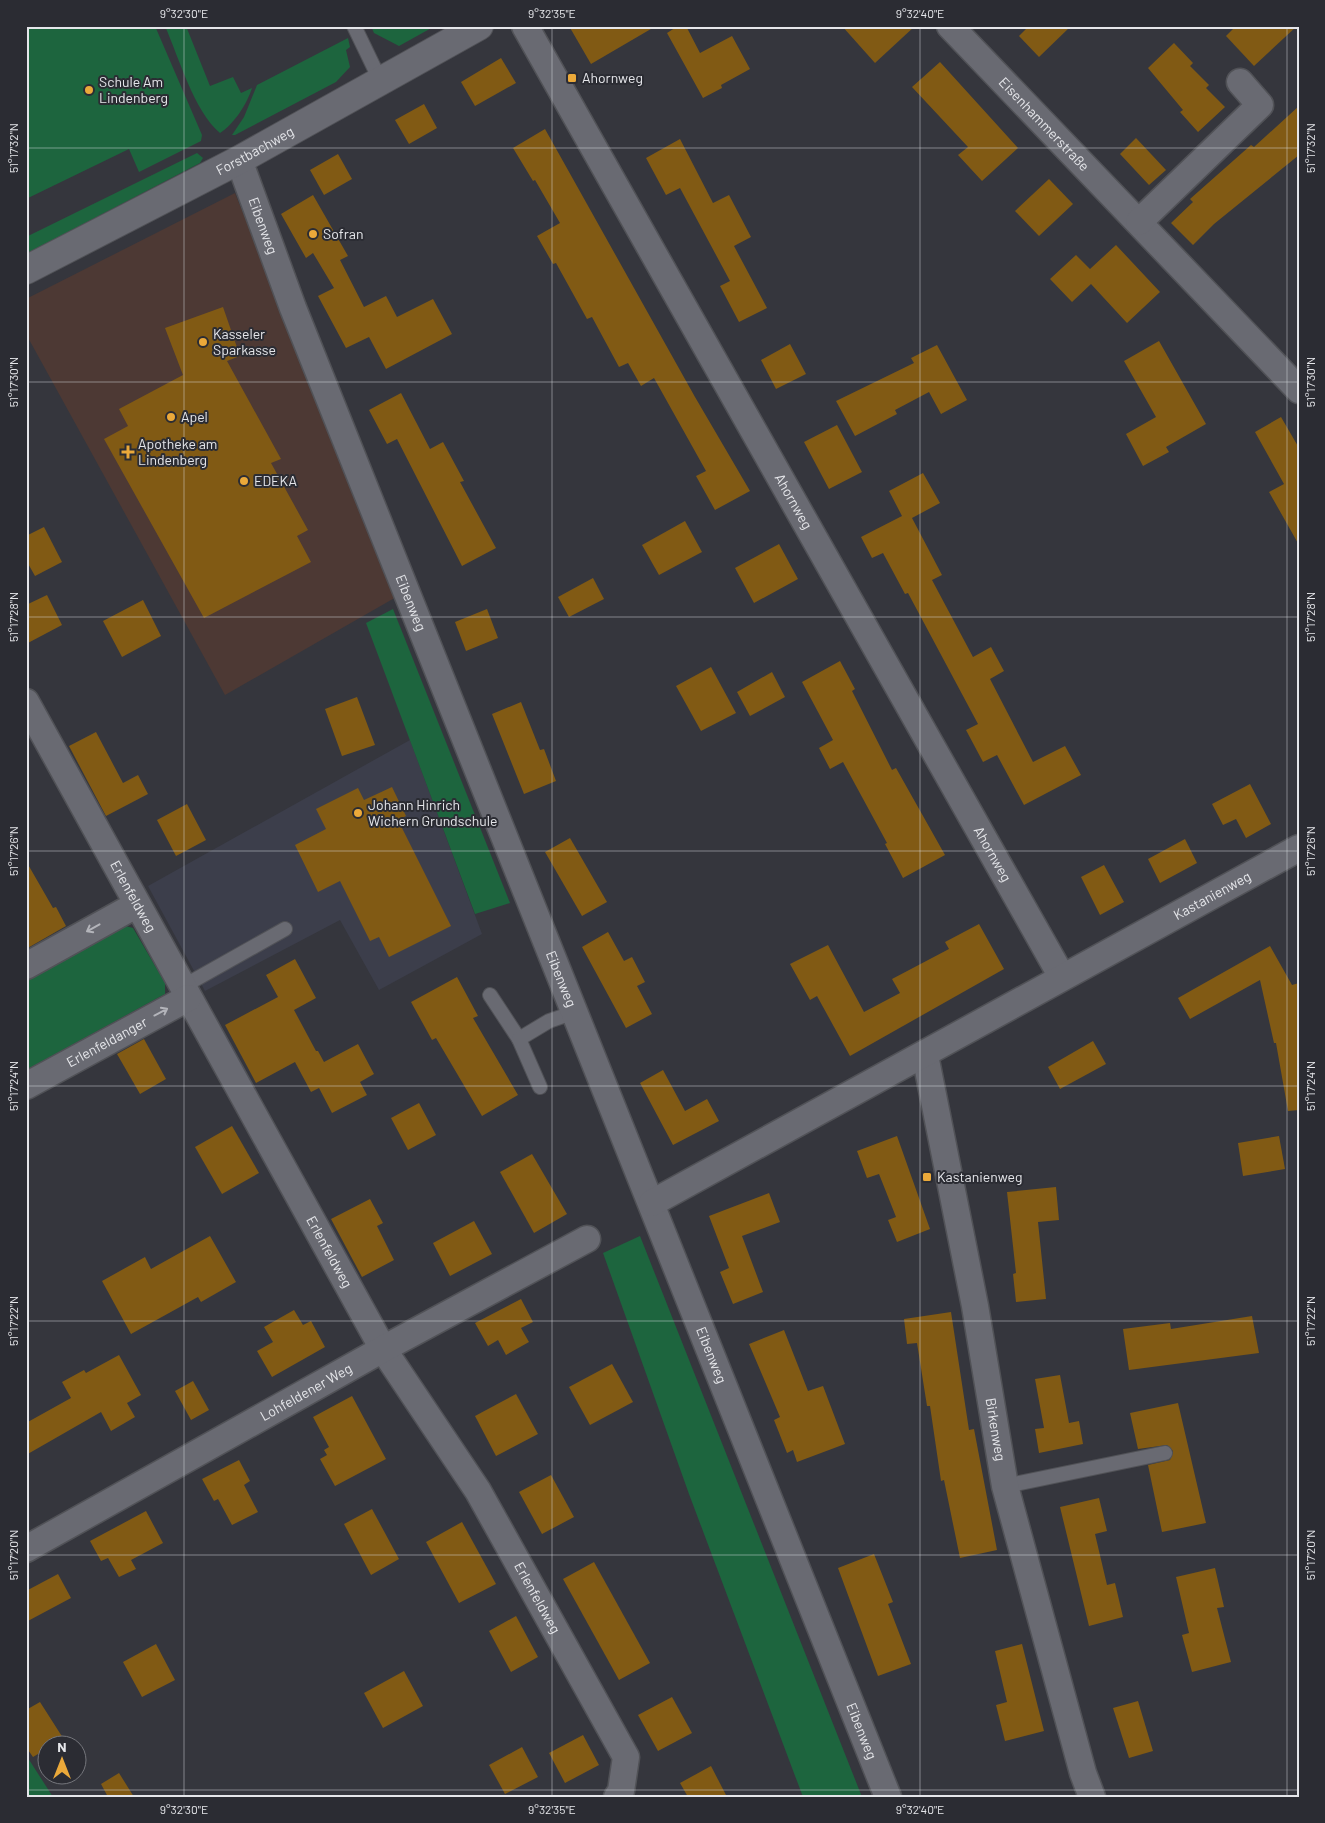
<svg xmlns="http://www.w3.org/2000/svg" width="1325" height="1823" viewBox="0 0 1325 1823" font-family="Barlow,sans-serif">
<style>
.commercial{fill:#4d3934}
.built{fill:#3c3e4b}
.green{fill:#1d653e}
.building{fill:#815a14}
.lines{fill:none;stroke-linecap:round;stroke-linejoin:round}
.service-casing{stroke:#515257;stroke-width:16}
.minor-casing{stroke:#515257;stroke-width:29}
.tertiary-casing{stroke:#515257;stroke-width:30}
.service{stroke:#696a72;stroke-width:14}
.minor{stroke:#696a72;stroke-width:26}
.tertiary{stroke:#696a72;stroke-width:28}
.oneway{stroke:#b3b4ba}
.ticks{fill:none;stroke:#e5e6ea;stroke-width:1;stroke-opacity:0.45}
.poi-dot{fill:#eba93a;stroke:#2b2c33;stroke-width:2}
.labels{text-anchor:middle;stroke-width:4;stroke-linejoin:round;paint-order:stroke}
.poi-label{font-size:14px;fill:#e5e6ea;stroke:#2b2c33;text-anchor:start}
.street-label{font-size:14px;fill:#e5e6ea;stroke:#2b2c33}
.neatline{fill:none;stroke:#e5e6ea;stroke-width:2}
.ticks-label{font-size:12px;text-anchor:middle;fill:#e5e6ea}
</style>
<rect width="100%" height="100%" fill="#35363d"/>
<path class="commercial" d="M235,193l163,403 -173,99 -199,-361v-35z"/>
<path class="built" d="M410,740l72,194 -103,56 -39,-70 -135,71 -57,-105z"/>
<g class="green">
<path d="M26,26h129l47,109 -1,6 -62,31 -10,-23 -103,50z"/>
<path d="M165,26h21l24,60 23,-9 8,16 11,-5c-5,16 -18,36 -32,45 -26,-22 -41,-75 -55,-107z"/>
<path d="M371,26h64l-36,20 -25,-13z"/>
<path d="M348,38l2,9 -4,3 4,17 -14,15 -101,53h-3l12,-18 13,-32z"/>
<path d="M197,153l6,5 -3,5 -174,91v-17z"/>
<path d="M393,609l117,294 -35,11 -109,-291z"/>
<path d="M122,925l11,3 32,55v11l-139,76v-92z"/>
<path d="M640,1236l222,561h-59l-114,-303 -86,-241z"/>
<path d="M26,1755l27,42h-25z"/>
</g>
<g class="building">
<path d="M569,26h87l-65,38z"/>
<path d="M678,26h8l14,27 32,-17 18,33 -29,16 1,3 -19,10 -36,-65z"/>
<path d="M842,26h73l-40,37z"/>
<path d="M1029,26h42l-32,31 -20,-21z"/>
<path d="M1236,26h61l-43,40 -28,-30z"/>
<path d="M1174,43l19,20 -3,3 19,19 -3,3 19,19 -27,25 -18,-20 3,-2 -35,-42z"/>
<path d="M501,58l15,25 -41,23 -14,-24z"/>
<path d="M940,62l78,86 -36,33 -24,-26 10,-8 -56,-60z"/>
<path d="M424,104l13,24 -28,16 -14,-24z"/>
<path d="M1299,106v49l-85,69 -21,21 -22,-22 22,-21 -3,-3 61,-54 3,2z"/>
<path d="M545,129l150,268 55,94 -35,19 -19,-34 10,-5 -52,-93 -13,8 -13,-23 -9,4 -27,-50 -5,2 -31,-56 -3,1 -16,-28 23,-13 -25,-43 -2,1 -20,-33z"/>
<path d="M1136,138l30,32 -17,15 -29,-31z"/>
<path d="M680,139l33,64 16,-8 22,42 -17,9 33,62 -28,14 -19,-36 10,-5 -50,-93 -14,7 -20,-37z"/>
<path d="M338,154l14,25 -28,16 -14,-25z"/>
<path d="M1049,179l24,25 -34,32 -24,-25z"/>
<path d="M313,195l35,61 -8,4 24,47 22,-11 11,21 36,-18 19,35 -66,35 -17,-32 -23,11 -28,-52 16,-8 -21,-35 -7,5 -25,-44z"/>
<path d="M1116,245l44,47 -33,31 -36,-39 -19,18 -22,-23 26,-24 14,14z"/>
<path d="M223,307l17,49 -13,5 54,98 -10,4 37,67 -11,6 14,26 -107,56 -100,-179 24,-13 -9,-17 64,-34 -18,-47z"/>
<path d="M1159,341l47,83 -40,23 3,5 -26,14 -17,-32 30,-17 -32,-56z"/>
<path d="M790,344l16,30 -30,15 -15,-29z"/>
<path d="M937,345l30,55 -26,14 -12,-22 -34,18 2,4 -42,22 -19,-35 78,-38 -3,-5z"/>
<path d="M401,393l29,56 13,-7 21,39 -4,1 36,66 -34,18 -65,-127 -10,5 -18,-34z"/>
<path d="M1281,417l18,31v97l-30,-53 15,-8 -29,-52z"/>
<path d="M837,425l25,47 -33,17 -25,-47z"/>
<path d="M923,473l17,30 -28,15 30,57 -10,5 41,77 18,-10 13,24 -14,8 43,83 32,-16 16,29 -57,30 -27,-50 -14,7 -17,-32 12,-6 -70,-131 -3,1 -22,-41 -11,5 -11,-21 41,-21 -13,-25z"/>
<path d="M685,521l17,31 -43,23 -17,-30z"/>
<path d="M44,527l18,35 -27,14 -9,-16v-24z"/>
<path d="M779,544l19,35 -44,24 -19,-35z"/>
<path d="M593,578l11,21 -35,18 -11,-20z"/>
<path d="M47,595l15,30 -36,19v-39z"/>
<path d="M143,600l18,36 -39,21 -19,-36z"/>
<path d="M487,609l11,29 -32,13 -11,-29z"/>
<path d="M840,661l15,28 -3,2 40,79 4,-2 49,87 -42,23 -18,-34 2,-1 -44,-81 -13,7 -11,-21 14,-8 -31,-58z"/>
<path d="M711,667l25,46 -35,18 -25,-45z"/>
<path d="M772,672l13,25 -35,19 -13,-24z"/>
<path d="M357,697l18,48 -33,11 -17,-47z"/>
<path d="M521,702l19,48 4,-1 12,32 -32,13 -32,-80z"/>
<path d="M96,732l27,51 15,-8 10,19 -42,22 -37,-70z"/>
<path d="M1250,784l21,40 -25,14 -10,-19 -13,6 -11,-21z"/>
<path d="M392,787l14,29 -8,4 53,106 -62,31 -10,-20 -9,4 -30,-60 -22,11 -23,-47 31,-16 -10,-20 42,-21 6,12z"/>
<path d="M187,804l19,36 -30,16 -19,-36z"/>
<path d="M570,838l37,64 -25,14 -37,-64z"/>
<path d="M1185,839l12,24 -37,20 -12,-24z"/>
<path d="M26,861l27,47 3,-1 10,19 -40,23z"/>
<path d="M1104,865l20,37 -24,13 -19,-38z"/>
<path d="M979,924l25,45 -154,87 -33,-60 -7,4 -20,-36 38,-19 36,67 36,-19 -8,-14 57,-30 -4,-7z"/>
<path d="M608,932l16,29 8,-4 13,25 -8,4 15,28 -26,14 -44,-81z"/>
<path d="M1270,946l22,39 7,-2v127l-11,1 -12,-68h-2l-14,-63 -70,39 -12,-21z"/>
<path d="M295,959l21,39 -22,12 22,41h2l6,11 34,-18 16,30 -14,8 7,13 -35,18 -13,-25 -8,4 -16,-30 -39,21 -31,-58 53,-28 -12,-22z"/>
<path d="M457,977l21,39 -5,2 45,77 -36,21 -46,-78 -4,2 -21,-38z"/>
<path d="M144,1039l22,40 -26,15 -23,-40z"/>
<path d="M1093,1041l13,23 -46,25 -12,-22z"/>
<path d="M663,1070l22,41 22,-12 12,22 -46,24 -33,-62z"/>
<path d="M419,1103l17,32 -28,15 -17,-32z"/>
<path d="M232,1126l27,47 -37,21 -27,-47z"/>
<path d="M897,1136l33,93 -33,13 -9,-22 8,-3 -17,-43 -12,4 -10,-27z"/>
<path d="M1279,1136l6,33 -42,7 -5,-33z"/>
<path d="M532,1154l35,60 -33,19 -34,-61z"/>
<path d="M1056,1187l3,33 -21,2 8,77 -30,3 -3,-28 3,-1 -9,-81z"/>
<path d="M769,1193l11,29 -38,14 21,56 -30,12 -13,-32 9,-4 -20,-52z"/>
<path d="M370,1199l13,24 -6,3 17,34 -32,17 -31,-58z"/>
<path d="M474,1221l18,33 -42,22 -17,-33z"/>
<path d="M210,1236l26,46 -35,20 -3,-5 -67,37 -29,-53 43,-24 6,12z"/>
<path d="M521,1299l12,23 -12,6 8,14 -23,13 -8,-15 -10,6 -13,-23z"/>
<path d="M294,1310l9,15 8,-4 14,26 -53,30 -15,-26 16,-9 -9,-15z"/>
<path d="M951,1312l18,118 5,-1 23,121 -37,8 -16,-78 -3,1 -11,-75h-3l-10,-63 -10,1 -3,-25z"/>
<path d="M1252,1316l7,37 -130,17 -6,-41 47,-6 1,6z"/>
<path d="M784,1330l24,61 15,-5 22,58 -48,18 -4,-12 -6,3 -13,-33 6,-3 -31,-73z"/>
<path d="M119,1355l22,40 -14,8 8,14 -24,14 -10,-19 -75,43v-32l45,-25 -9,-16 22,-12 2,3z"/>
<path d="M612,1364l21,38 -43,23 -21,-38z"/>
<path d="M1060,1375l9,48 10,-2 4,23 -44,9 -4,-24 9,-1 -9,-49z"/>
<path d="M193,1381l16,29 -18,10 -16,-29z"/>
<path d="M516,1394l22,40 -42,22 -21,-40z"/>
<path d="M352,1396l34,63 -51,27 -15,-27 7,-4 -3,-5 5,-3 -16,-30z"/>
<path d="M1178,1403l28,120 -44,9 -14,-67 22,-5 3,-9 -6,-6 -29,4 -8,-36z"/>
<path d="M239,1460l11,21 -6,4 14,27 -26,13 -14,-26 -4,2 -12,-22z"/>
<path d="M551,1475l23,42 -32,17 -23,-42z"/>
<path d="M1099,1498l8,33 -12,3 12,51 8,-2 8,34 -34,9 -29,-119z"/>
<path d="M372,1509l27,50 -28,16 -27,-51z"/>
<path d="M146,1511l17,32 -32,17 5,9 -17,8 -11,-19 -7,3 -11,-20z"/>
<path d="M462,1522l34,62 -37,19 -33,-61z"/>
<path d="M874,1554l19,48 -5,2 23,60 -33,12 -40,-108z"/>
<path d="M594,1562l56,101 -31,17 -56,-101z"/>
<path d="M1215,1568l9,39 -7,1 14,54 -39,10 -10,-37 7,-2 -13,-56z"/>
<path d="M58,1574l13,24 -45,24v-31z"/>
<path d="M516,1616l22,41 -27,15 -22,-41z"/>
<path d="M156,1644l19,36 -33,17 -19,-35z"/>
<path d="M1022,1644l22,87 -39,10 -9,-36 11,-3 -12,-51z"/>
<path d="M404,1671l19,35 -40,22 -19,-35z"/>
<path d="M672,1697l20,36 -34,18 -20,-36z"/>
<path d="M1138,1701l15,50 -24,7 -16,-50z"/>
<path d="M40,1702l23,36 -15,8v2l-15,9 -7,-10v-37z"/>
<path d="M583,1735l16,30 -34,18 -16,-30z"/>
<path d="M522,1747l16,30 -33,17 -16,-29z"/>
<path d="M711,1766l16,31h-39l-8,-14z"/>
<path d="M119,1773l15,24h-26l-7,-13z"/>
</g>
<g class="lines">
<g class="service-casing">
<g id="service">
<path d="M354,26l27,56"/>
<path d="M182,987l103,-58"/>
<path d="M490,995l29,44"/>
<path d="M540,1087l-21,-48 30,-18 26,-9"/>
<path d="M1005,1486l160,-33"/>
</g>
</g>
<g class="minor-casing">
<g id="minor">
<path id="s1" d="M525,26l537,951"/>
<path id="s2" d="M950,26l349,364"/>
<path id="s3" d="M239,160l54,148 595,1489"/>
<path d="M1139,222l121,-117 -20,-23"/>
<path id="s4" d="M26,702l357,647 95,142 148,266 -5,34 -4,6"/>
<path d="M26,966l110,-61"/>
<path id="s5" d="M925,1055l50,251 30,180 78,287 9,24"/>
<path id="s6" d="M26,1086l162,-88"/>
<path id="s7" d="M652,1203c216,-117 431,-237 647,-355"/>
<path id="s8" d="M26,1549l357,-200 204,-110"/>
</g>
</g>
<g class="tertiary-casing">
<g id="tertiary">
<path id="s9" d="M26,270l213,-110 240,-134"/>
</g>
</g>
<use href="#service" class="service"/>
<use href="#minor" class="minor"/>
<use href="#tertiary" class="tertiary"/>
</g>
<defs><path id="oneway-shaft" d="M-6 0H5M1.5-3L5.5 0L1.5 3" fill="none" stroke-width="1.6" stroke-linecap="round" stroke-linejoin="round" transform="scale(1.25)"/></defs>
<g class="oneway">
<use href="#oneway-shaft" transform="translate(93 928) rotate(151)"/>
<use href="#oneway-shaft" transform="translate(161 1012) rotate(-28)"/>
</g>
<path class="ticks" d="M184,26v1771M552,26v1771M920,26v1771M1287,26v1771M26,148h1273M26,382h1273M26,617h1273M26,851h1273M26,1086h1273M26,1321h1273M26,1555h1273M26,1790h1273"/>
<g class="poi-dot">
<rect x="567" y="73" width="10" height="10" rx="2.5"/>
<circle cx="89" cy="90" r="5"/>
<circle cx="313" cy="234" r="5"/>
<circle cx="203" cy="342" r="5"/>
<circle cx="171" cy="417" r="5"/>
<path d="M125.5 444.5h5v5h5v5h-5v5h-5v-5h-5v-5h5z"/>
<circle cx="244" cy="481" r="5"/>
<circle cx="358" cy="813" r="5"/>
<rect x="922" y="1172" width="10" height="10" rx="2.5"/>
</g>
<g class="labels">
<g class="poi-label">
<text x="582" y="83">Ahornweg</text>
<text x="99" y="87">Schule Am<tspan x="99" dy="16">Lindenberg</tspan></text>
<text x="323" y="239">Sofran</text>
<text x="213" y="339">Kasseler<tspan x="213" dy="16">Sparkasse</tspan></text>
<text x="181" y="422">Apel</text>
<text x="138" y="449">Apotheke am<tspan x="138" dy="16">Lindenberg</tspan></text>
<text x="254" y="486">EDEKA</text>
<text x="368" y="810">Johann Hinrich<tspan x="368" dy="16">Wichern Grundschule</tspan></text>
<text x="937" y="1182">Kastanienweg</text>
</g>
<g class="street-label">
<text dy="5" stroke="none"><textPath href="#s2" startOffset="136">Eisenhammerstraße</textPath></text>
<text dy="5" stroke="none"><textPath href="#s9" startOffset="258">Forstbachweg</textPath></text>
<text dy="5" stroke="none"><textPath href="#s3" startOffset="70">Eibenweg</textPath></text>
<text dy="5" stroke="none"><textPath href="#s1" startOffset="546">Ahornweg</textPath></text>
<text dy="5" stroke="none"><textPath href="#s3" startOffset="475">Eibenweg</textPath></text>
<text dy="5" stroke="none"><textPath href="#s1" startOffset="951">Ahornweg</textPath></text>
<text dy="5" stroke="none"><textPath href="#s7" startOffset="639">Kastanienweg</textPath></text>
<text dy="5" stroke="none"><textPath href="#s4" startOffset="222">Erlenfeldweg</textPath></text>
<text dy="5" stroke="none"><textPath href="#s3" startOffset="880">Eibenweg</textPath></text>
<text dy="5" stroke="none"><textPath href="#s6" startOffset="92">Erlenfeldanger</textPath></text>
<text dy="5" stroke="none"><textPath href="#s4" startOffset="628">Erlenfeldweg</textPath></text>
<text dy="5" stroke="none"><textPath href="#s3" startOffset="1285">Eibenweg</textPath></text>
<text dy="5" stroke="none"><textPath href="#s8" startOffset="321">Lohfeldener Weg</textPath></text>
<text dy="5" stroke="none"><textPath href="#s5" startOffset="381">Birkenweg</textPath></text>
<text dy="5" stroke="none"><textPath href="#s4" startOffset="1032">Erlenfeldweg</textPath></text>
<text dy="5" stroke="none"><textPath href="#s3" startOffset="1690">Eibenweg</textPath></text>
</g>
</g>
<rect width="1325" height="1823" fill="none" stroke="#2b2c33" stroke-width="55"/>
<g transform="translate(62 1760)"><circle r="24" fill="#2b2c33" stroke="#75767c"/>
<path d="M0-4L9 19L0 12L-9 19Z" fill="#eba93a"/>
<text y="-8" font-size="14" font-weight="bold" text-anchor="middle" fill="#e5e6ea">N</text>
</g>
<rect x="28" y="28" width="1270" height="1768" class="neatline"/>
<g class="ticks-label">
<text x="184" y="18">9°32'30"E</text>
<text x="552" y="18">9°32'35"E</text>
<text x="920" y="18">9°32'40"E</text>
<text transform="translate(14 148) rotate(-90)" y="4">51°17'32"N</text>
<text transform="translate(1311 148) rotate(-90)" y="4">51°17'32"N</text>
<text transform="translate(14 382) rotate(-90)" y="4">51°17'30"N</text>
<text transform="translate(1311 382) rotate(-90)" y="4">51°17'30"N</text>
<text transform="translate(14 617) rotate(-90)" y="4">51°17'28"N</text>
<text transform="translate(1311 617) rotate(-90)" y="4">51°17'28"N</text>
<text transform="translate(14 851) rotate(-90)" y="4">51°17'26"N</text>
<text transform="translate(1311 851) rotate(-90)" y="4">51°17'26"N</text>
<text transform="translate(14 1086) rotate(-90)" y="4">51°17'24"N</text>
<text transform="translate(1311 1086) rotate(-90)" y="4">51°17'24"N</text>
<text transform="translate(14 1321) rotate(-90)" y="4">51°17'22"N</text>
<text transform="translate(1311 1321) rotate(-90)" y="4">51°17'22"N</text>
<text transform="translate(14 1555) rotate(-90)" y="4">51°17'20"N</text>
<text transform="translate(1311 1555) rotate(-90)" y="4">51°17'20"N</text>
<text x="184" y="1814">9°32'30"E</text>
<text x="552" y="1814">9°32'35"E</text>
<text x="920" y="1814">9°32'40"E</text>
</g>
</svg>
